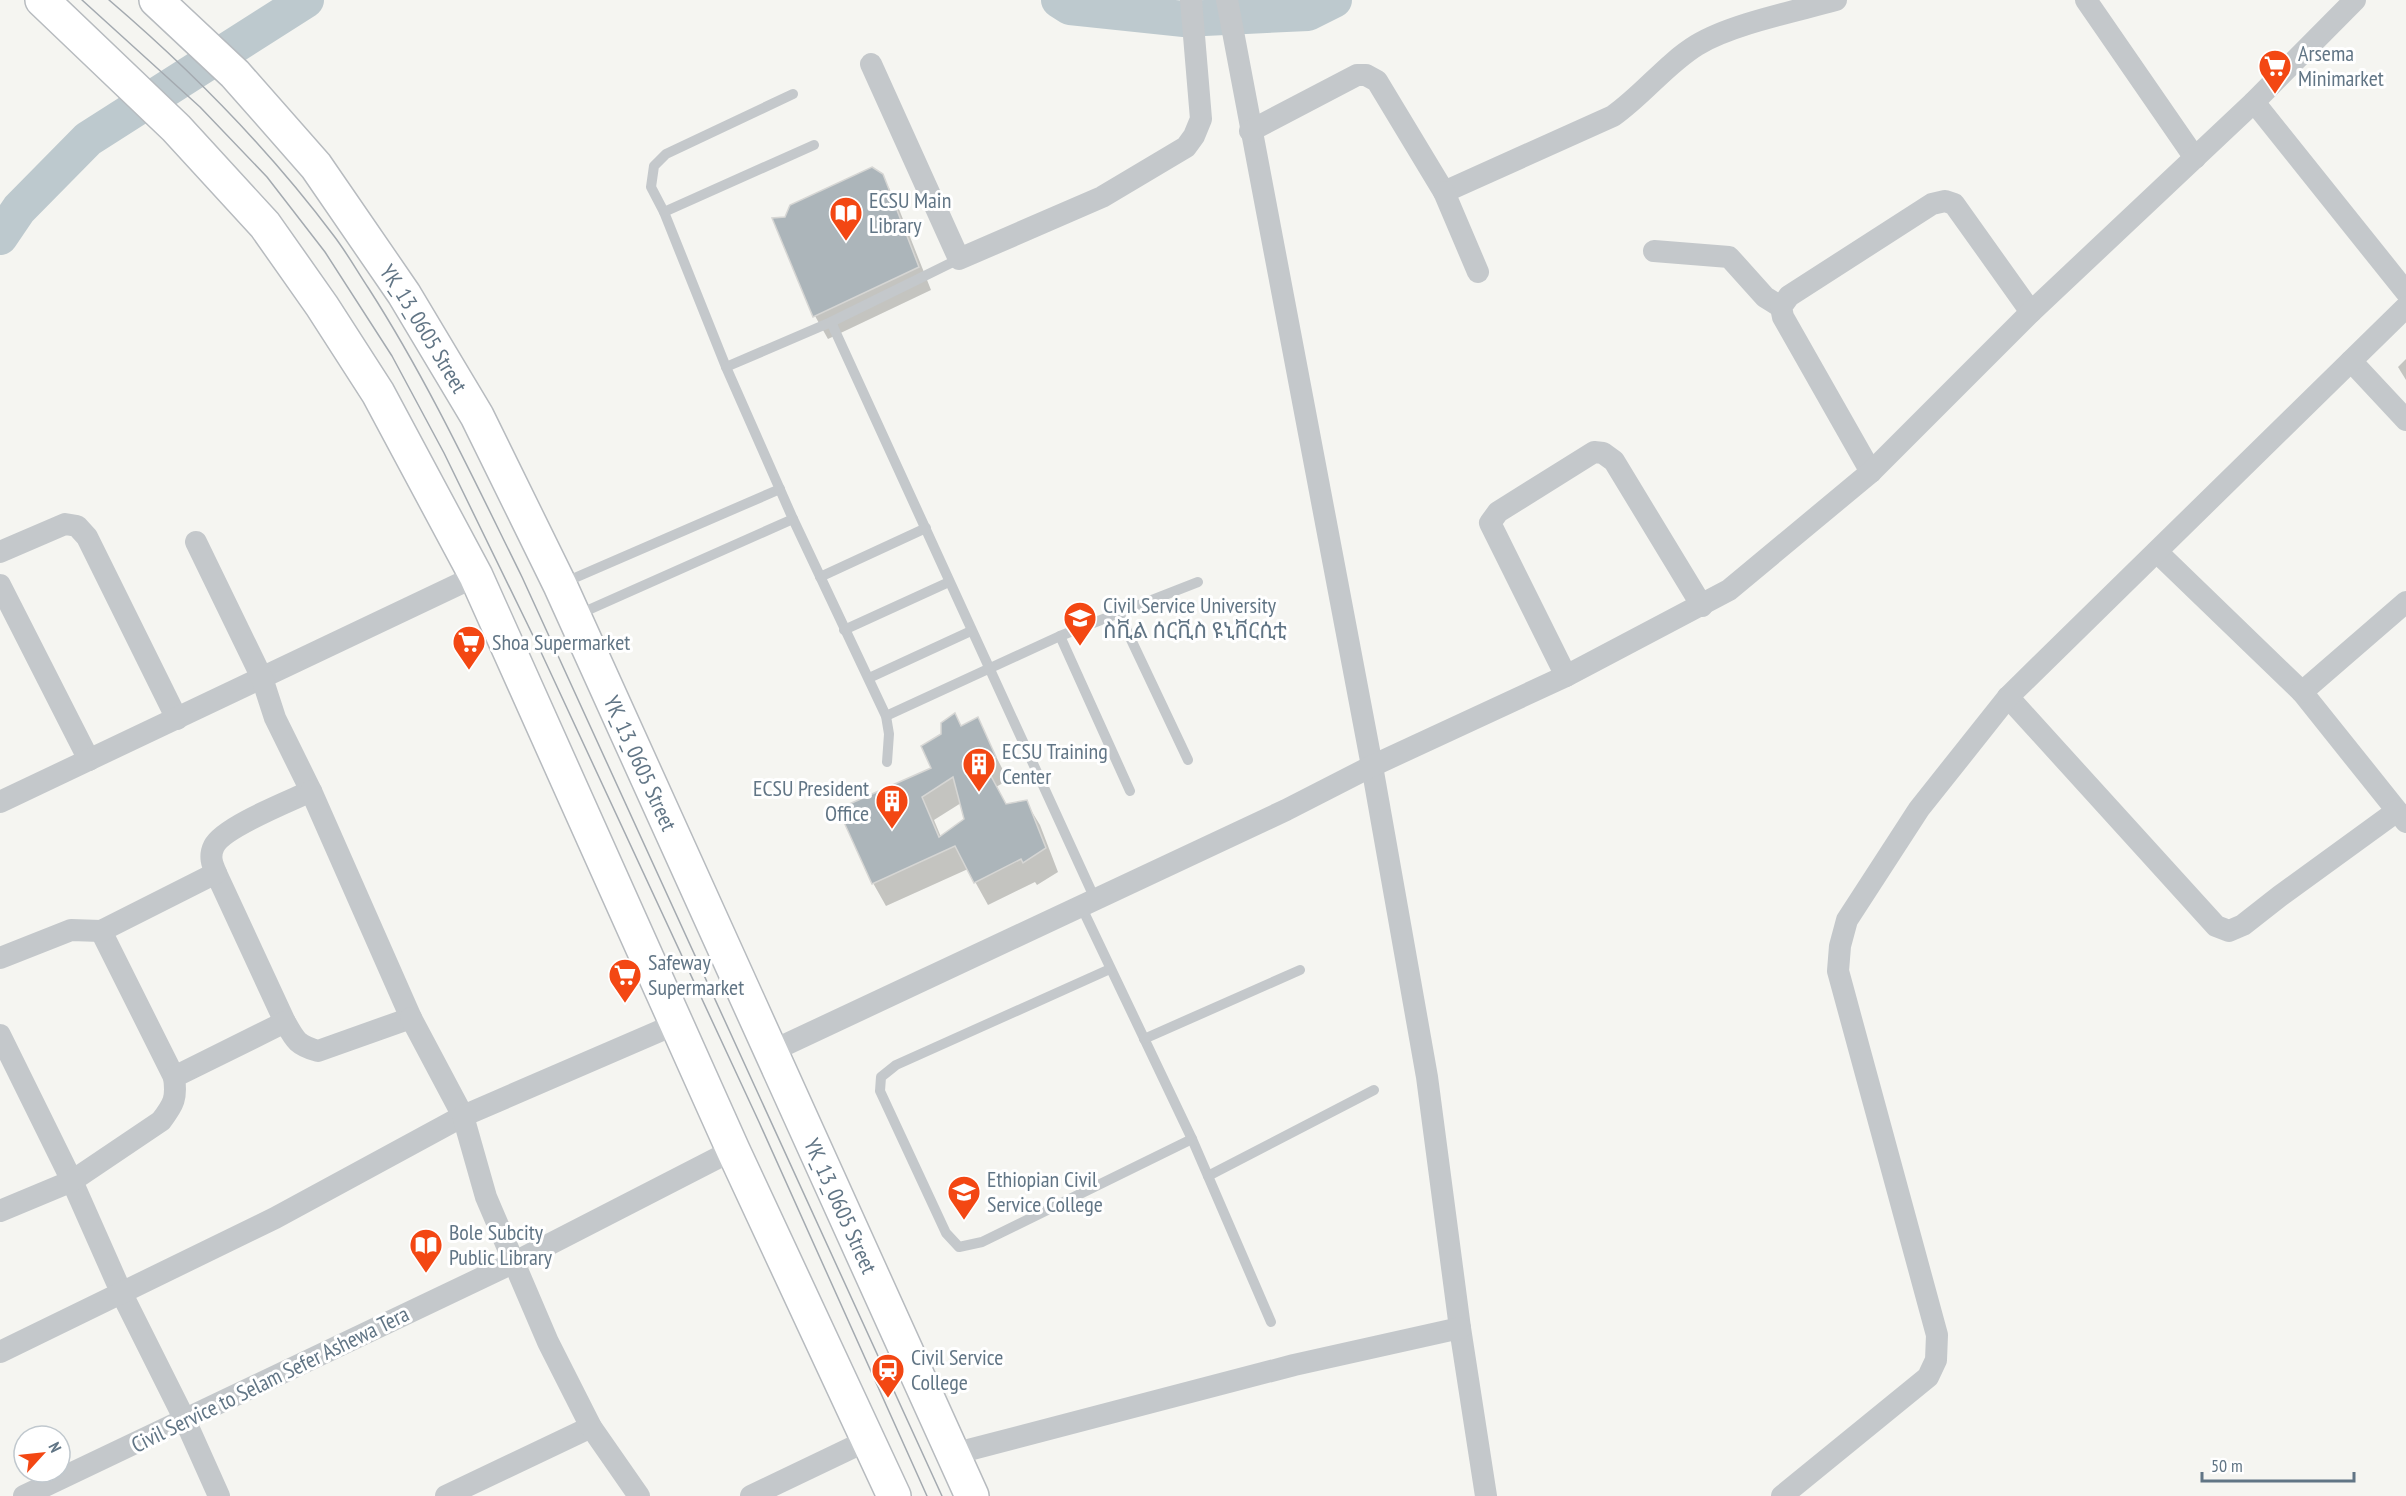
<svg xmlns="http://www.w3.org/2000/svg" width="2406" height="1496" viewBox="0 0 2406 1496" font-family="'PT Sans Narrow','Noto Sans Ethiopic',sans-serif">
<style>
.shadow{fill:#0003;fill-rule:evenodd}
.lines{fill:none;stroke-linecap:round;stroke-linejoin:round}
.river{stroke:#bdc9ce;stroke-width:36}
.building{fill:#acb5ba;stroke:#d6d6d4;stroke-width:1.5;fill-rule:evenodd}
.primary-casing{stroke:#b7bbbf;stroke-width:36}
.service{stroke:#c4c8cb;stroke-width:10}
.minor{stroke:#c4c8cb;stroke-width:22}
.primary{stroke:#fff;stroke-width:33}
.tram{stroke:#a4aab0;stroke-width:1.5}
.labels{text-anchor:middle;stroke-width:6;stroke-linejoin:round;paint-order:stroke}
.poi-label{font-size:22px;fill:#617585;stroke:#fff;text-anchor:start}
.street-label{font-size:22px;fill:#617585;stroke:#fff}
</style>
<rect width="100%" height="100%" fill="#f5f5f1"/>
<g class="shadow">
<path d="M882,175l13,24 36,91 -103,49 -13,-23 -41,-96 12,-2z"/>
<path d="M2406,359v21l-8,-13z"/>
<path d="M977,719l31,61 -12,7 10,18 20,-3 14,23 18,47 -21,13 -2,-3 -47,23 -20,-36 -82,37 -13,-23 59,-115 29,-41zM961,803l4,16 -24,18 -7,-17z"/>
</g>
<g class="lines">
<g class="river">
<path d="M1059,0l11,7 114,12 124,-6 26,-13"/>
<path d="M0,237l19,-28 69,-70 218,-139"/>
</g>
</g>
<g class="building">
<path d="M872,167l11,7 36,93 -106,50 -41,-99 13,-1 5,-12z"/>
<path d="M955,713l6,13 17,-9 18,40 -12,6 22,41 21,-4 19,48 -23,15 -2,-4 -47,24 -19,-37 -83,38 -34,-75 93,-41 -10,-22 20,-12v-11zM953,777l11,42 -25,18 -17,-40z"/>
</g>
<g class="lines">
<g class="primary-casing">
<g id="primary">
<path d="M42,0l134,128 89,97 57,81 56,87 98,183 257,574 161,346"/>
<path id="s1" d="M156,0l79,74 81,92 88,128 73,122 83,169 412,911"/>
</g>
</g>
<g class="service">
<path d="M793,94l-127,60 -12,12 -3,21 13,25 62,155 67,152 93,197 3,18 -2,28"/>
<path d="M664,212l150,-67"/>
<path d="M831,322l264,577"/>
<path d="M726,367l105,-45 128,-63"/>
<path d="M820,577l106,-49"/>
<path d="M563,583l217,-94"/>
<path d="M1118,612l70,148"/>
<path d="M577,615l216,-96"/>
<path d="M844,630l105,-48"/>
<path d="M1060,636l70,155"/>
<path d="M869,678l102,-47"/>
<path d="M886,716l174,-80 138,-54"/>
<path d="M1081,906l111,233 79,183"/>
<path d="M1110,969l-214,96 -15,12 -1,14 66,142 13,14 23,-5 210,-103"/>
<path d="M1144,1039l156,-69"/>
<path d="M1208,1176l166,-86"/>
</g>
<g class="minor">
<path d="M1227,0l145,766 55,311 33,251 26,168"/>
<path d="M2086,0l109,158"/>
<path d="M871,64l88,195 143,-62 84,-50 8,-11 7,-17 -10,-119"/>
<path d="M2254,102l152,190"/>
<path d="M1250,131l107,-56h9l11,6 67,111 169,-76c31,-22 53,-52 84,-71 34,-21 100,-34 139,-45"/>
<path d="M1444,192l34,80"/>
<path d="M1654,251l75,6 36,40 16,10"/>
<path d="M2351,361l55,59"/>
<path d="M1871,472l-88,-155 -2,-10 8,-11 143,-92 13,-3 9,3 77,108"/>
<path d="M0,552l65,-28 12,2 10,11 90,182"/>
<path d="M2157,552l145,140 104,130"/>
<path d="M0,585l89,175"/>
<path d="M1566,676l-76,-153 8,-11 96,-60 9,1 11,8 88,145"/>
<path d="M2302,692l104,-90"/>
<path d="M2008,697l208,229 13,5 14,-6 37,-29 117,-85"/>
<path d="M0,802l476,-226"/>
<path d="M216,873l69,149"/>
<path d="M101,931l73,146"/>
<path d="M0,958l71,-28 30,1 115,-58c-4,-9 -7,-17 -2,-27 9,-19 76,-45 97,-55l-36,-73 -13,-40 -66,-136"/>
<path d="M0,1035l72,146 50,113 63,126 34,76"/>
<path d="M772,1051l514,-241 86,-44 194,-90 163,-86 142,-118 160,-160 223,-210 101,-102"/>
<path d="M0,1211l72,-30 89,-60c13,-17 16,-23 13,-44l111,-55c10,18 12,23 33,29l93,-33 -100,-227"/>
<path d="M0,1352l275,-134 188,-102 -52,-98"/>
<path d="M953,1454l341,-89 166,-37"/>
<path d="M24,1496l491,-234 218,-112"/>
<path d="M446,1496l145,-69"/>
<path d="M639,1496l-48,-69 -43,-85 -62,-145 -23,-81 213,-92"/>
<path d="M751,1496l117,-56"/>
<path d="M1782,1496l146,-119 8,-17 1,-25 -99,-364 2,-25 7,-26 72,-111 89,-112 398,-390"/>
</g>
<use href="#primary" class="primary"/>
<g class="tram">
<path d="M82,0l118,107 67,70 58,75 67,104 52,97 96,197 219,472 168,374"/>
<path d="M109,0c83,71 159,148 225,236 13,17 23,35 35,53 59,92 105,191 153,288l420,919"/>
</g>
</g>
<defs>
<g id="supermarket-pin" transform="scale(1.725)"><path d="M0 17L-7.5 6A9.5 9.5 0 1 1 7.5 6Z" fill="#f34713" stroke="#fff"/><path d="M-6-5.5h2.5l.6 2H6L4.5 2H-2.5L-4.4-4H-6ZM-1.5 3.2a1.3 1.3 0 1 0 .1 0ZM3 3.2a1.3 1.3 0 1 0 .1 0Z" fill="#fff"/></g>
<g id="library-pin" transform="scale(1.725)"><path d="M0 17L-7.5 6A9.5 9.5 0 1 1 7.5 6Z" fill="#f34713" stroke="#fff"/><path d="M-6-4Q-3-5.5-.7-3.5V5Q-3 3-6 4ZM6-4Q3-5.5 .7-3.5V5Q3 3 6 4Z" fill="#fff"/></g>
<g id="school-pin" transform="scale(1.725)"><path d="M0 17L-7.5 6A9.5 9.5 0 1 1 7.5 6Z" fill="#f34713" stroke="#fff"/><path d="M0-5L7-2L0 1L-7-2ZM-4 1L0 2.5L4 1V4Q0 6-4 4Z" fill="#fff"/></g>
<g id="building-pin" transform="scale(1.725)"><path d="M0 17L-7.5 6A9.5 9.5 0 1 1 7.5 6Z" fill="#f34713" stroke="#fff"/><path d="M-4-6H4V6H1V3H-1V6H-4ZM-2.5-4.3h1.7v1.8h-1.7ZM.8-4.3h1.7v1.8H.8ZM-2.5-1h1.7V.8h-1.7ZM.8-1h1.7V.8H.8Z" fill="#fff"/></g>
<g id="university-pin" transform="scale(1.725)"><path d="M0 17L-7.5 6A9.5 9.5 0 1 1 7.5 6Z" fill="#f34713" stroke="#fff"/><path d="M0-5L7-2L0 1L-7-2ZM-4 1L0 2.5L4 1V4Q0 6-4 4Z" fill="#fff"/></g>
<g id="station-pin" transform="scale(1.725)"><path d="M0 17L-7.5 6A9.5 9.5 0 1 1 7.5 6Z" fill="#f34713" stroke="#fff"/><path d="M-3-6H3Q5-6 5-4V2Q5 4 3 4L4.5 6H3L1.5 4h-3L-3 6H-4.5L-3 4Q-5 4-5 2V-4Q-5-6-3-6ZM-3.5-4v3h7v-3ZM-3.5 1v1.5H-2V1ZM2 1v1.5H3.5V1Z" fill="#fff"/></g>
</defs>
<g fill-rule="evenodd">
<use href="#supermarket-pin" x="2275" y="66"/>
<use href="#library-pin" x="846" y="213"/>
<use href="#school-pin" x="1080" y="618"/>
<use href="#supermarket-pin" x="469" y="642"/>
<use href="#building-pin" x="979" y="764"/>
<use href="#building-pin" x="892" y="801"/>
<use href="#supermarket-pin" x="625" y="975"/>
<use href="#university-pin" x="964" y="1192"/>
<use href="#library-pin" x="426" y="1245"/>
<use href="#station-pin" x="888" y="1370"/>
</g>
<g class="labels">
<g class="poi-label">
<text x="2298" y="61">Arsema<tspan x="2298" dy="25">Minimarket</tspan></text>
<text x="869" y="208">ECSU Main<tspan x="869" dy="25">Library</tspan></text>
<text x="1103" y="613">Civil Service University<tspan x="1103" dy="25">ስቪል ሰርቪስ ዩኒቨርሲቲ</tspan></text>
<text x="492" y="650">Shoa Supermarket</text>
<text x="1002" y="759">ECSU Training<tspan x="1002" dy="25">Center</tspan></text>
<text x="869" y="796" text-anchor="end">ECSU President<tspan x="869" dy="25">Office</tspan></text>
<text x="648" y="970">Safeway<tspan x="648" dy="25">Supermarket</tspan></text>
<text x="987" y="1187">Ethiopian Civil<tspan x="987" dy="25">Service College</tspan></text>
<text x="449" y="1240">Bole Subcity<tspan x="449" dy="25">Public Library</tspan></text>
<text x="911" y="1365">Civil Service<tspan x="911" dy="25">College</tspan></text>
</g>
<g class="street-label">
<text dy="8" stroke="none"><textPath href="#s1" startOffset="426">YK_13_0605 Street</textPath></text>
<text dy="8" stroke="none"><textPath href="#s1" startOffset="912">YK_13_0605 Street</textPath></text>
<text dy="8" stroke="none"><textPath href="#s1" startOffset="1398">YK_13_0605 Street</textPath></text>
<text transform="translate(270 1379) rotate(-26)" y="8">Civil Service to Selam Sefer Ashewa Tera</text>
</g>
</g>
<g transform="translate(42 1454) rotate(63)"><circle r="28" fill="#ffffff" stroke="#c0c8ce" stroke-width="1.5"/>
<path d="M0-4.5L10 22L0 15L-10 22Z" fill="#f34713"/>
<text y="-9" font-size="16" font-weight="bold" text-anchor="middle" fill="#617585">N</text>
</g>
<path d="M2202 1472v9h152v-9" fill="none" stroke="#617585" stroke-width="3"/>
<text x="2211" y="1472" font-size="18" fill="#617585" stroke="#ffffff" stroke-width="4.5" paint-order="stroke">50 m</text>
</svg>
